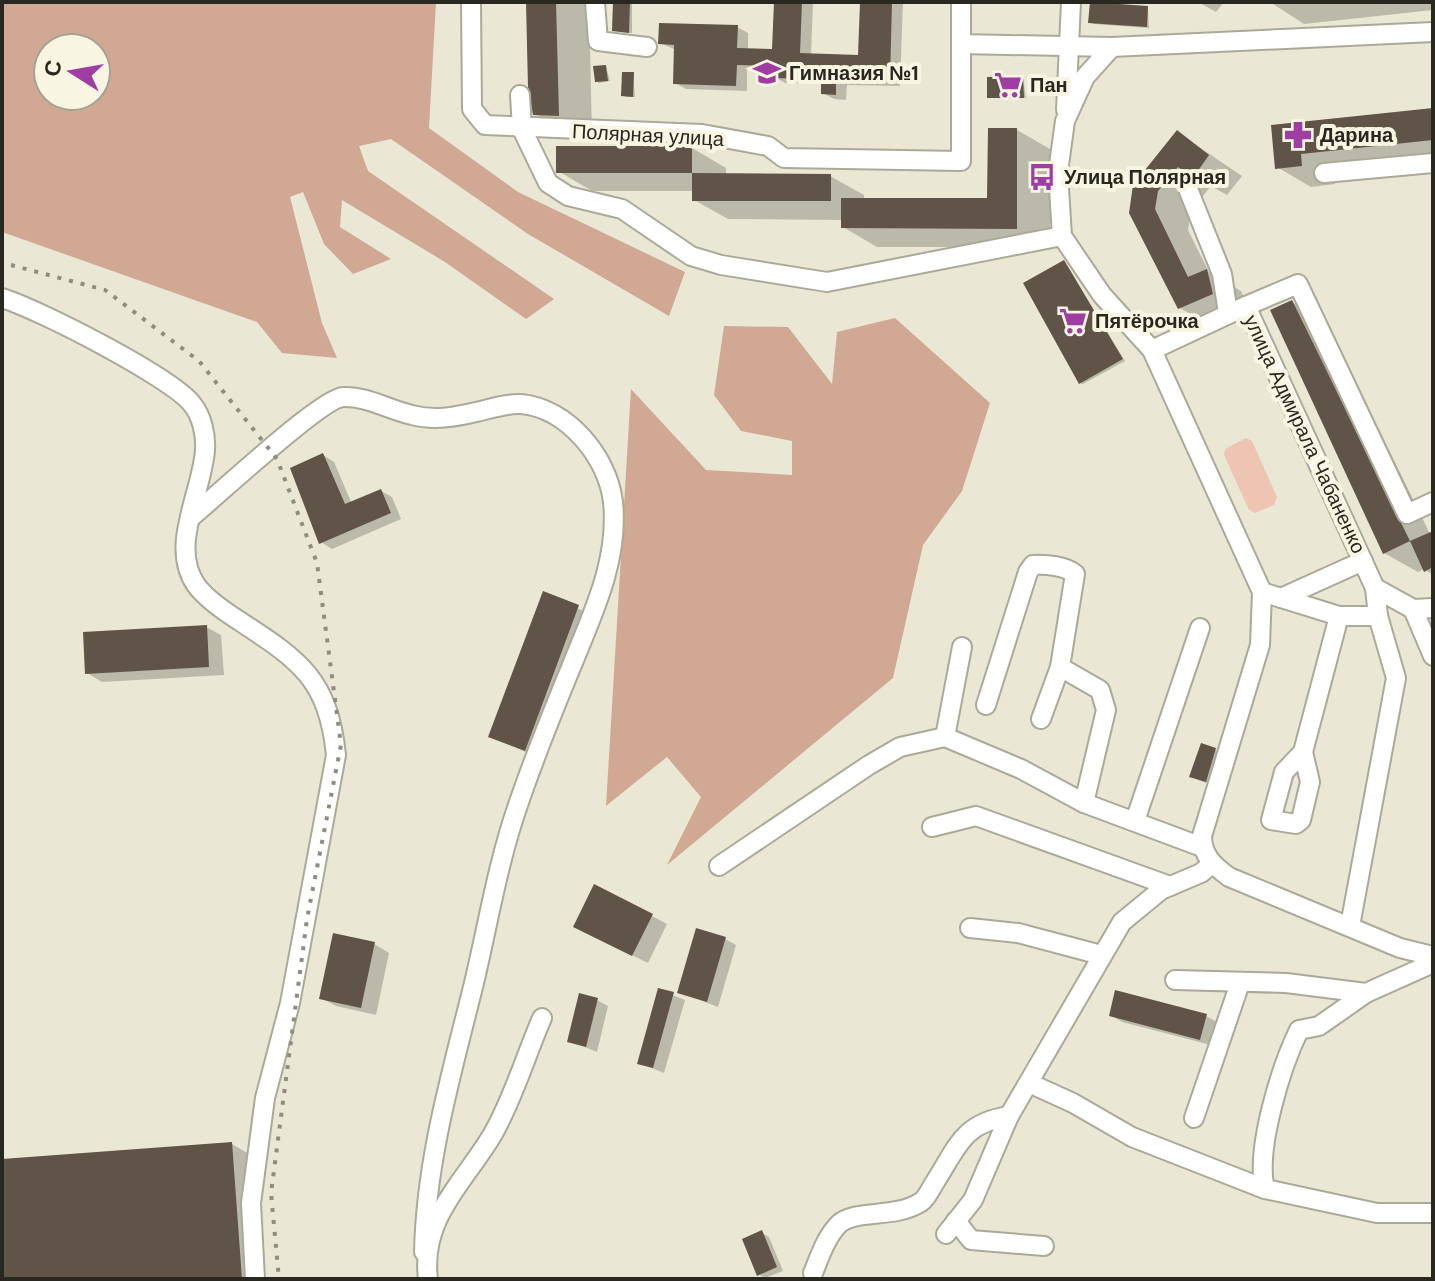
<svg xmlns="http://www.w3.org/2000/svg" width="1435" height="1281" viewBox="0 0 1435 1281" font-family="'DM Sans',sans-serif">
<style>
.green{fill:#edc5b2}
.forest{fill:#d0a894;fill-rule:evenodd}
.shadow{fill:#0003}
.building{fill:#5f5447}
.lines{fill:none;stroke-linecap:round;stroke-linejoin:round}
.minor-casing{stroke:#aba997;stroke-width:22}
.minor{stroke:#fff;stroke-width:18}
.rail{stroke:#8e8d7f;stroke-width:4;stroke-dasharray:4 8;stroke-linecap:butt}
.labels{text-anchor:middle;stroke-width:8;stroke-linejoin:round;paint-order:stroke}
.poi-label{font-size:20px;font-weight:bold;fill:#282720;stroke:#f8f5e2;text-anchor:start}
.street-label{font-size:20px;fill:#282720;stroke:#f8f5e2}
</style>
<rect width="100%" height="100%" fill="#eae8d5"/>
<path class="green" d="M1246,438l6,3 25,56 -3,8 -19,8 -6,-3 -25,-55 1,-6z"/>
<g class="forest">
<path d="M2,2h434l-7,126 89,64 167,80 -16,44 -141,-82 -137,-95 -32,7 9,25 186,128 -28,20 -81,-57 -103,-62 -2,27 51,32 -38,15 -29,-30 -21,-52 -13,5 32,126 15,35 -55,-5 -25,-31 -255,-90zM48,48h48v48h-48z"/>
<path d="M895,318l95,85 -28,88 -39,54 -30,133 -226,187 34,-68 -34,-40 -61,49 25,-417 75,81 86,5v-34l-51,-10 -27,-36 10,-69 64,1 44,57 5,-52z"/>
</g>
<g class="shadow">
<path d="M528,2h61l3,132 -23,-1 -34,-19z"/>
<path d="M615,2h17v31l-15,-2z"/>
<path d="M776,2h37l-2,53 49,2 2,-55h41l-3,84 -53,-1 -1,15 -12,-1 -11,-6v-9l-38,-1 -12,-7 1,-6h-27v21l-61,-2 -11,-6 1,-33 -16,-7 77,-16 11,6v17l26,1z"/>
<path d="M1092,2l56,6 1,20 -56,-4z"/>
<path d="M1198,2h26l-8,10z"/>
<path d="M1270,2h163v8l-129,14z"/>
<path d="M606,67l4,14 -11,2 -3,-2z"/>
<path d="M633,74l2,23h-9l-3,-2z"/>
<path d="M1023,78l3,20 -37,-1z"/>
<path d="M1433,110v52l-99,10 1,12 -24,3 -34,-20 -4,-40z"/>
<path d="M1017,130l33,19v98h-173l-34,-20v-7l-115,-1 -34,-19v-9h-102l-34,-20 134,-23 34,20v7l104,1 34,19v5h125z"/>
<path d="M1177,132l65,44 -15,19 -16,-9 -20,25 -3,19 21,42 32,19 3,7 -30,29 -34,-19 -46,-122z"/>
<path d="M1064,262l61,99 -42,23 -3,-1z"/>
<path d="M1292,302l34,19 104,213 3,-1v42l-9,-6 -6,3 -34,-19z"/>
<path d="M323,455l11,7 18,42 29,-13 11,6 9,22 -69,30 -11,-7z"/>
<path d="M544,594l49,21 -53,143 -49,-21z"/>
<path d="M206,627l15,8 3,40 -122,7 -15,-9z"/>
<path d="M1215,750l7,4 -9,31 -15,-5z"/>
<path d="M652,916l15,8 -19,39 -57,-28z"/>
<path d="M725,939l11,6 -18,62 -39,-15z"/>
<path d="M374,944l15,9 -13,62 -40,-9 -15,-8z"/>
<path d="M660,990l25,10 -21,73 -25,-10z"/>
<path d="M597,1000l11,6 -11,46 -27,-11z"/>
<path d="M1111,1015l95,1 11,6 -6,23 -89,-23z"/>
<path d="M232,1144l15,9 9,126h-252l-2,-118z"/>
<path d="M762,1233l7,4 14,34 -18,7 -7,-4z"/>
</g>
<g class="building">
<path d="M526,2h30l3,114 -26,-1 -5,-28z"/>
<path d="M613,2h17l-1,31 -17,-2z"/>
<path d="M774,2h28l-2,51 58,2 2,-53h32l-2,79 -54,-2v16l-15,-1v-15l-50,-1 1,-12 -35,-1 -1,21 -63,-2 1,-39 -16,-1 1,-21 79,2 -1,23 35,1z"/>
<path d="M1090,2l58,4 -1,21 -59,-4z"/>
<path d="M606,65l2,16 -13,1 -2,-16z"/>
<path d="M622,72h12l-1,25 -12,-1z"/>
<path d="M1023,76l1,22h-37v-21z"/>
<path d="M1433,108v32l-132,14 1,12 -27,3 -4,-44z"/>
<path d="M988,128h29v101l-176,-1v-30h146z"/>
<path d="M1177,130l32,25 -16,23 -15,-11 -20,24 -3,18 33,68 19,-8 6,25 -35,15 -49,-96 4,-28z"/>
<rect x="556" y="146" width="136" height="27"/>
<path d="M692,173l139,1v27h-139z"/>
<path d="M1064,260l59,99 -44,25 -56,-101z"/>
<path d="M1292,300l118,241 -27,13 -113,-244z"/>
<path d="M323,453l22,51 36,-15 10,24 -72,31 -29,-76z"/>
<path d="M1433,531v36l-9,5 -14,-31z"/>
<path d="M543,591l36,14 -54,146 -37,-14z"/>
<path d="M207,625l2,42 -124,7 -2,-42z"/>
<path d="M1201,743l15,5 -10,34 -17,-5z"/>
<path d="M594,884l59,30 -21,42 -59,-29z"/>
<path d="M696,928l30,9 -19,65 -30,-9z"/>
<path d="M333,933l42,9 -14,66 -42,-9z"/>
<path d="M658,988l16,4 -21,76 -16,-4z"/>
<path d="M1115,990l92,24 -7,26 -91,-24z"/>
<path d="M579,993l19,5 -12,49 -19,-5z"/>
<path d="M232,1142l10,137h-240v-120z"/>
<path d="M762,1230l15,37 -20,9 -15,-37z"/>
</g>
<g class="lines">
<g class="minor-casing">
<g id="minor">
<path d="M471,2l1,107 13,16 217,9 66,12 16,12 177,3v-159"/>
<path d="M595,2l3,39 49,6"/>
<path d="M961,44l151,3 321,-15"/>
<path d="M1112,47l-27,30 -20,44 -7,51 4,64 40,59 50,55 110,242 -2,53 -58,191c0,20 12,30 27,41l171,71 33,8"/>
<path d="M520,95l2,34 26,54 20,13 54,13 69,47 30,9 106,17 235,-46"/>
<path d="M1066,110l5,-108"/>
<path d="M1324,173l109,-10"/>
<path d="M1188,189l34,85 6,39"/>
<path d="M2,298c36,11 169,79 190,106 10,12 14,31 13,46 -3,43 -36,96 -9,135 10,14 28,26 42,35 61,40 90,58 98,135l-46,248 -25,95 -14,105 4,76"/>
<path d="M1246,306l52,-22 109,230 26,-12"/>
<path d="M1152,350l94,-44 129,282 3,28"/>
<path d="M190,518c26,-21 130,-119 153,-121 24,-1 46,13 69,18 22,6 43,2 64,-3 14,-3 31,-9 45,-8 46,4 87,53 92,98 6,58 -20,111 -41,163 -19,46 -38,93 -54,140 -20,57 -30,119 -44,178 -22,89 -48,176 -50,269"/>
<path d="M1375,588l38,21 20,-1"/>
<path d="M1262,592l77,24h39l18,62 -46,248"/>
<path d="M1281,598l82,-37"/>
<path d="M1413,609l20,47"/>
<path d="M1060,667l40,23 6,20 -22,93"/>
<path d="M986,705l42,-133 5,-7c13,-1 33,1 42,9l-15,93 -19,52"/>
<path d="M945,737l17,-90"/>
<path d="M1303,752l-19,20 -13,48 25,4 5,-4 9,-38 -7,-30 36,-136"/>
<path d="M1135,821l65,-193"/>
<path d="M932,827l44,-11 194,70"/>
<path d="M719,866l150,-101 31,-18 45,-10 76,32 63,34 118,44"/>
<path d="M970,928l48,5 83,22"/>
<path d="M1175,980l111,3 80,10 67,-30"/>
<path d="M1366,993l-47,33 -20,4c-18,37 -44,120 -34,159l112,24h56"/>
<path d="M1029,1083l44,20 59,34 133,52"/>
<path d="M1194,1118l46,-135"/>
<path d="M956,1221l15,19 73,6"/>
<path d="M946,1234l27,-34 36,-84 113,-194 39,-32 40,-17 11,-9"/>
<path d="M813,1273c7,-17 13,-36 26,-49 16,-15 56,-5 82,-22 6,-4 10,-14 14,-20 23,-36 28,-59 74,-66"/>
<path d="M428,1279c-8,-62 38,-98 66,-147 20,-36 32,-77 48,-114"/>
</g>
</g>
<use href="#minor" class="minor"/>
<path class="rail" d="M11,265l94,25 94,71 78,98 40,104 24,182 -34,174 -36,274 8,86"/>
</g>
<defs>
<g id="school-bare" transform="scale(2.16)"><path d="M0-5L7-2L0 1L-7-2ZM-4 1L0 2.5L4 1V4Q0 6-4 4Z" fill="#a03da3" stroke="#f8f5e2" stroke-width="2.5" paint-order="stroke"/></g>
<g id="supermarket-bare" transform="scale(2.16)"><path d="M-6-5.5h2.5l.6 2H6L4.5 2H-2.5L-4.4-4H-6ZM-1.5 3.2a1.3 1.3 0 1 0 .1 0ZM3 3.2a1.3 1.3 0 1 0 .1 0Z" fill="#a03da3" stroke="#f8f5e2" stroke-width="2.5" paint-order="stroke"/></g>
<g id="pharmacy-bare" transform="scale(2.16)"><path d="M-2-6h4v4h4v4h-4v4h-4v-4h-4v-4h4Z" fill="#a03da3" stroke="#f8f5e2" stroke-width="2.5" paint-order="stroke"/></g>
<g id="bus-bare" transform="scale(2.16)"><path d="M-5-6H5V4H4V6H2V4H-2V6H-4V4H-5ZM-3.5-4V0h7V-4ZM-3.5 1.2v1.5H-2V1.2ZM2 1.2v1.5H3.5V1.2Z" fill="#a03da3" stroke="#f8f5e2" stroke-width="2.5" paint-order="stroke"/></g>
</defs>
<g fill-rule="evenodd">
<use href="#school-bare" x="767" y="73"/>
<use href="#supermarket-bare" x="1008" y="85"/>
<use href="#pharmacy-bare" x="1298" y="135"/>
<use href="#bus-bare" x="1042" y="177"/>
<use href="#supermarket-bare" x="1073" y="321"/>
</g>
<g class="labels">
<g class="poi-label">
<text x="789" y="80">Гимназия №1</text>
<text x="1030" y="92">Пан</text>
<text x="1320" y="142">Дарина</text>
<text x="1064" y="184">Улица Полярная</text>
<text x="1095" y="328">Пятёрочка</text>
</g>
<g class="street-label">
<text transform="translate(648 135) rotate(3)" y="7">Полярная улица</text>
<text transform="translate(1305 434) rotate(65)" y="7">улица Адмирала Чабаненко</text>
</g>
</g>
<rect width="1435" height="1281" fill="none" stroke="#282720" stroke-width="8"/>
<g transform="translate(72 72) rotate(281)"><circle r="38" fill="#f8f5e2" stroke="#a5a394" stroke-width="2"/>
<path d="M0-6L14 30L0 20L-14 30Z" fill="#a03da3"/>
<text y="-12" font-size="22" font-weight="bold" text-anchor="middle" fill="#282720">С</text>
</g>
</svg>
